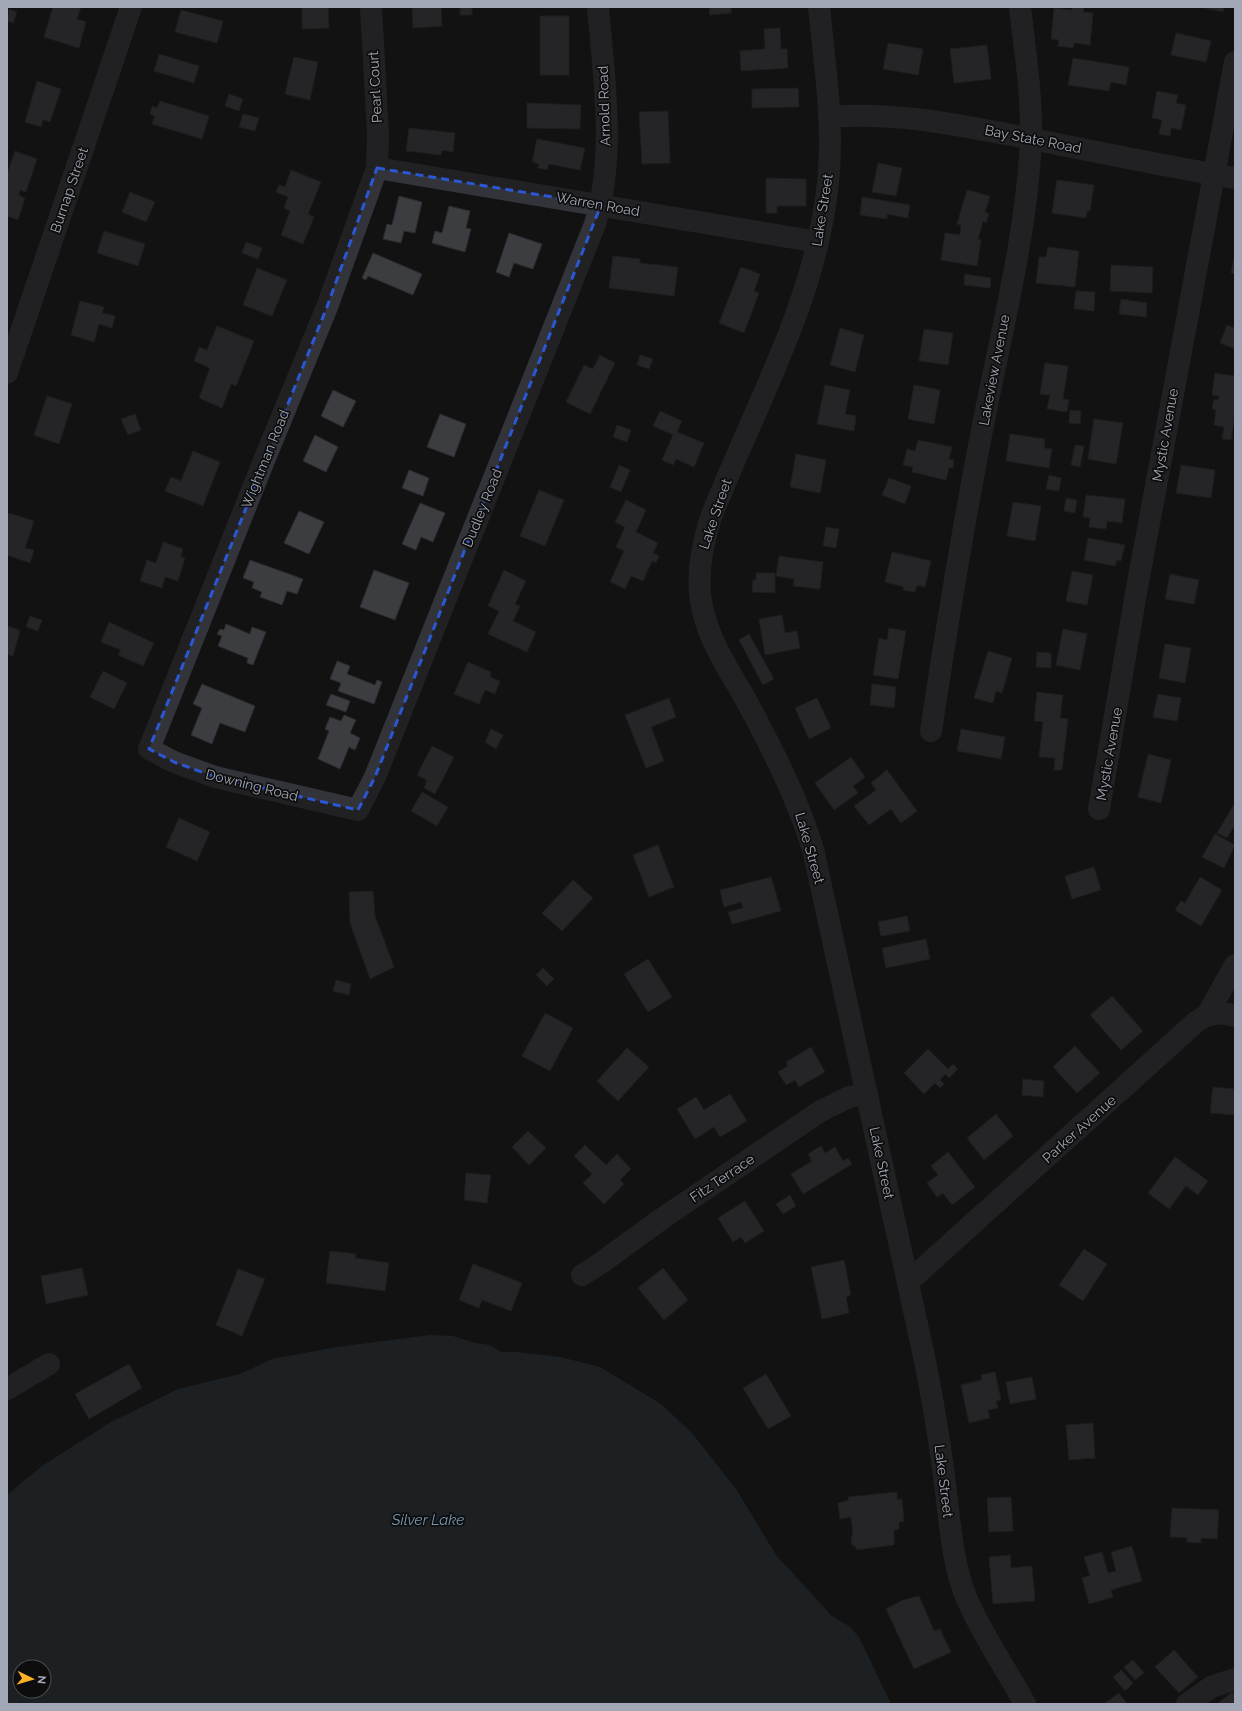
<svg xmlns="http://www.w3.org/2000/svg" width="1242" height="1711" viewBox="0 0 1242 1711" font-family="Raleway,sans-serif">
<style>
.water{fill:#283138;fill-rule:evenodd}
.building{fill:#3c3d41;stroke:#2c2c30}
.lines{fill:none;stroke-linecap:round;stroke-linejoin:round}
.minor{stroke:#333439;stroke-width:22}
.marked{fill:none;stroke:#2a57d4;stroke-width:3;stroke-dasharray:8 5;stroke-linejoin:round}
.labels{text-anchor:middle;stroke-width:3.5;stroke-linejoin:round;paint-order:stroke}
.street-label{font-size:14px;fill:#a2a8b5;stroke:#0d0d0e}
.water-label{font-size:15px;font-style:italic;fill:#7797b2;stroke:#0d0d0e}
</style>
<rect width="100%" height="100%" fill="#121213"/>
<path class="water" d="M430,1335l23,1 22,7 15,2 11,7h14l45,5 40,10 61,37 31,29 44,56 40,66 56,61 17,10 10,11 32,67h-884v-209l35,-29 69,-44 67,-33 62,-15 32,-15 65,-12zM20,1667h24v24h-24z"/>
<g class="building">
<path d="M53,7h28l-4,12 9,3 -7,26 -35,-11z"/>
<path d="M302,7h26l1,21 -27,1z"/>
<path d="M412,7h29l1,19 -29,2z"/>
<rect x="460" y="7" width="12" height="8"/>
<path d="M709,7h22v6l-21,2z"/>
<path d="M1073,7h11l-1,5 10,1 -3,32 -16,-2 -1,5 -15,-2 1,-6 -8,-1 3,-31 18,2z"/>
<path d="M1200,7h24l-1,5z"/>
<path d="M9,9l8,3 -4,11 -6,-2z"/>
<path d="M181,10l42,11 -6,22 -42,-11z"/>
<rect x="540" y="16" width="29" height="59"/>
<path d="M780,28l1,21h6l1,19 -47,3 -1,-20 25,-2 -1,-20z"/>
<path d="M1176,33l35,8 -5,21 -35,-7z"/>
<path d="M888,43l35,6 -5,26 -35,-6z"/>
<path d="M987,45l4,34 -37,4 -4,-34z"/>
<path d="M159,54l40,12 -5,17 -40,-12z"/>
<path d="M294,57l24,5 -8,38 -25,-6z"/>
<path d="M1073,58l56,9 -3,18 -15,-3 -2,9 -41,-6z"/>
<path d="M37,81l24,8 -11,33 -7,-2 -2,7 -16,-5z"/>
<path d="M798,88l1,19 -47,1v-19z"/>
<path d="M1157,91l21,4 -2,8 10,2 -5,25 -10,-2 -1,8 -11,-2 3,-14 -10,-2z"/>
<path d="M229,94l14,5 -4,12 -14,-5z"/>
<path d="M160,101l49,15 -7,23 -50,-15 3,-8 -5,-2 2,-8 5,2z"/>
<path d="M527,103l54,2 -1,24 -53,-1z"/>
<path d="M668,111l2,52 -28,1 -3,-52z"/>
<path d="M243,114l16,4 -4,13 -16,-4z"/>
<path d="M409,128l46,5 -2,19 -11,-2 -1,5 -35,-4z"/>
<path d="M537,139l48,9 -5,22 -31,-6 -2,6 -9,-2 1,-4 -7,-2z"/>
<path d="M15,151l22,8 -11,33 -6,-2 -1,5 6,3 -7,22 -11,-4v-42z"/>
<path d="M878,163l24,5 -6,28 -24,-4z"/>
<path d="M291,170l30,12 -13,32 6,3 -11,27 -22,-9 9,-24 -6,-3 4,-11 -12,-5 3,-7 6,2z"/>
<path d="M766,178l40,1v27h-29v7h-11z"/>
<path d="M1057,180l37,5 -4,26h-3l-1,7 -34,-5z"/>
<path d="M967,190l23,6 -5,16 4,2 -3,9 -3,-2 -5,18 3,1 -4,26 -36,-6 4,-27 15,2 1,-10 -4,-1z"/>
<path d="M130,192l25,10 -9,20 -24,-10z"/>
<path d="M399,196l23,6 -7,31 -11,-2 -3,12 -18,-4 4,-15 5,1z"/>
<path d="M862,197l48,8 -2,13 -21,-4v5l-27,-4z"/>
<path d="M449,206l21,5 -4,17 5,1 -6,23 -33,-9 3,-12 7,2z"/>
<path d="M104,231l41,13 -7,22 -41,-13z"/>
<path d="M509,233l33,11 -9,25 -19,-6 -5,14 -13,-5z"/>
<path d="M246,242l16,6 -4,11 -16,-6z"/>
<path d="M1048,247l31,4 -4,36 -39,-4 3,-26h7z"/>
<path d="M373,253l49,21 -9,21 -45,-19 -2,4 -4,-2z"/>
<path d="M1235,253v21l-4,-1z"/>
<path d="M613,256l27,3v4l38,4 -4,29 -65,-8z"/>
<path d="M1111,265l42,2 -1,26 -42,-2z"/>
<path d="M741,267l19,7 -6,17 5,2 -15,40 -25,-10z"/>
<path d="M257,268l30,12 -15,36 -29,-11z"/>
<path d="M965,274l26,4 -1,10 -26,-3z"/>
<path d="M1076,291l19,1 -1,19 -20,-2z"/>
<path d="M1121,299l26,4 -1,14 -27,-3z"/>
<path d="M80,301l24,6 -2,6 13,3 -3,12 -13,-4 -5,18 -23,-7z"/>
<path d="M1227,325l8,3v21l-15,-6z"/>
<path d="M217,326l37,15 -18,45 -5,-2 -9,24 -23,-10 11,-30 -16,-7 5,-14 8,3z"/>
<path d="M840,328l24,7 -9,37 -25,-7z"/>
<path d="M924,329l29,4 -5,32 -29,-4z"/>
<path d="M600,355l15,8 -25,51 -24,-12 18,-37 9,4z"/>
<path d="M640,355l13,4 -4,10 -12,-4z"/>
<path d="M1045,363l23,3 -5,33 6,1 -2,12 -20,-3 3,-14 -10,-1z"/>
<path d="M1215,373l20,3v38l-4,26 -9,-1 2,-12 -10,-2 2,-15 -4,-1 2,-10 5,1v-4l-7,-1z"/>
<path d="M825,385l25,5 -5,24 11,2 -2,15 -37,-7z"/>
<path d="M914,385l26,5 -6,34 -26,-5z"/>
<path d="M333,390l23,11 -13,26 -22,-11z"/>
<path d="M47,396l25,8 -13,40 -25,-9z"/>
<path d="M1070,410l11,1 -1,13 -11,-1z"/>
<path d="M660,411l22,10 -5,11 27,11 -10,24 -18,-8 -3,6 -11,-5 11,-25 -20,-9z"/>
<path d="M135,414l6,16 -13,5 -7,-16z"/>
<path d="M440,414l26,10 -12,33 -27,-10z"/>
<path d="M1094,419l29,4 -7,41 -28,-5z"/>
<path d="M617,425l14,5 -4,12 -14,-5z"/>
<path d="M1010,434l35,5 -1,9 8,1 -3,19 -43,-7z"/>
<path d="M315,435l23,12 -12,25 -23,-11z"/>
<path d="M918,440l34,7 -3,12 5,1 -1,8h-4l-3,12 -34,-8 1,-5 -10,-2 4,-16 8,2z"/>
<path d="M1075,445l9,1 -4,21 -9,-2z"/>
<path d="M193,451l27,11 -17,44 -38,-15 6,-14 10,4z"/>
<path d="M796,454l30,6 -6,33 -30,-6z"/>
<path d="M619,465l11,5 -9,22 -11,-5z"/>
<path d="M1181,465l34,5 -4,28 -35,-5z"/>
<path d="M409,470l20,8 -6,18 -21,-8z"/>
<path d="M1049,475l12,3 -2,13 -13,-2z"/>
<path d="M889,478l22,8 -6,18 -23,-9z"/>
<path d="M539,490l25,10 -19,46 -25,-10z"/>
<path d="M1086,495l39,4 -3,24 -15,-2 -1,8 -17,-2 1,-9 -7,-1z"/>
<path d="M1066,498l11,2 -2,13 -11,-2z"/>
<path d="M626,500l20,10 -10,22 22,11 -5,10 6,3 -3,7 -4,-2 -9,20 -12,-5 -6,13 -15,-7 14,-31 -8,-4 9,-20 -10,-5z"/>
<path d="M1013,502l28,4 -6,35 -28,-5z"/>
<path d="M420,503l25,10 -12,29 -12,-5 -5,13 -14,-6z"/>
<path d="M299,511l25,11 -15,32 -25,-11z"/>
<path d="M9,513l25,8 -9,27 9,2 -4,13 -23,-8v-37z"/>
<path d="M826,527l13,2 -3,19 -13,-2z"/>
<path d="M1088,538l37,7 -4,16 -4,-1 -2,6 -31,-6z"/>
<path d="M163,542l20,7 -2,8 4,1 -7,23 -13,-4 -3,11 -22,-7 7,-21 9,3z"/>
<path d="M892,552l39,9 -6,26 -8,-2 -2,7 -12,-2 1,-3 -19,-5z"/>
<path d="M779,556l44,6 -3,27 -27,-3 1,-7 -18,-3z"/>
<path d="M250,560l53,19 -6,15 -10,-3 -5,14 -22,-8 2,-5 -10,-4 2,-6 -11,-4z"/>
<path d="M374,570l35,13 -14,37 -35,-13z"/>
<path d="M504,570l22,11 -11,23 5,2 -7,15 23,11 -9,20 -39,-18 11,-23 -11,-5z"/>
<path d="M1072,571l21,4 -6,30 -21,-4z"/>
<path d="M756,573h19v20l-23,-1 1,-12h3z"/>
<path d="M1170,574l29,6 -5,24 -29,-5z"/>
<path d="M782,615l3,18 12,-2 3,17 -35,7 -6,-36z"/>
<path d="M30,616l12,4 -4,11 -12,-4z"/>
<path d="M109,622l45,21 -11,23 -25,-11 3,-5 -20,-8z"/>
<path d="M226,624l24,10 2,-7 14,5 -13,33 -6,-2 1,-5 -30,-12 4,-10 -5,-2 3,-5 4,1z"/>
<path d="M7,626l13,4 -7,26 -6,-2z"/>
<path d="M889,628l17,3 -8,48 -25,-4 6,-37 8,2z"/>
<path d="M1063,629l24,5 -7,36 -24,-5z"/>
<path d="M749,634l25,45 -11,6 -24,-45z"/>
<path d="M1165,644l26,4 -6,35 -26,-5z"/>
<path d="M988,651l24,7 -10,35 -6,-2 -3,12 -19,-5z"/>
<path d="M1037,652l14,1v15l-15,-1z"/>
<path d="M337,661l13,5 -3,8 28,11 2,-5 5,2 -8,22 -36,-13 3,-8 -11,-4z"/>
<path d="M468,662l23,10 -1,5 10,4 -5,13 -10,-4 -6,14 -25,-10z"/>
<path d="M103,671l24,12 -13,26 -24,-12z"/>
<path d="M202,684l53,22 -10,26 -25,-9 -8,21 -21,-9 11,-27 -9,-4z"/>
<path d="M872,684l24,3 -2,21 -24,-3z"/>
<path d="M1037,692l26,3 -3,23 8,1 -6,51h-8l1,-12 -16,-1 4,-35 -9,-1z"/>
<path d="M331,694l19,7 -4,11 -20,-7z"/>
<path d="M1158,694l23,4 -4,23 -24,-4z"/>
<path d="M669,698l7,19 -25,10 13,34 -18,7 -21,-53z"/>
<path d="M817,698l14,30 -22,11 -14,-31z"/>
<path d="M344,715l12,5 -6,13 10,5 -5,12 -6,-3 -9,22 -22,-10 11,-28 -4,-2 5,-12 11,4z"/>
<path d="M491,729l12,6 -7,14 -11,-7z"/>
<path d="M961,729l44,8 -4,22 -44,-8z"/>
<path d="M432,746l22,11 -19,37 -11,-6 3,-8 -10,-5z"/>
<path d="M1148,754l23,6 -10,43 -23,-6z"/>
<path d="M851,757l14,20 -12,9 5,7 -24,17 -19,-27z"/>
<path d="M887,770l30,41 -16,12 -10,-14 -22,16 -15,-19 22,-16 -5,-7z"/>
<path d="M422,792l26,15 -11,19 -26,-15z"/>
<path d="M1235,803v26l-2,-1 -6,10 -10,-5z"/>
<path d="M179,818l31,14 -13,29 -31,-14z"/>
<path d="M1215,834l20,11 -11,23 -22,-11z"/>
<path d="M658,845l16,42 -25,10 -16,-42z"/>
<path d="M1094,867l7,23 -29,9 -7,-23z"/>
<path d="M771,877l10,34 -49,13 -4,-12 15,-4 -2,-6 -17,5 -4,-17z"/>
<path d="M1200,877l22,13 -21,36 -26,-16 6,-9 4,2z"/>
<path d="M573,880l20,18 -31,33 -20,-18z"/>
<path d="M373,891l2,25 19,51 -24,12 -20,-56 -1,-31z"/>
<path d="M907,916l3,15 -29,5 -3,-14z"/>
<path d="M926,939l4,20 -44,9 -4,-20z"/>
<path d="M648,959l24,38 -24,15 -24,-38z"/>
<path d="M543,968l11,11 -7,7 -11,-11z"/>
<path d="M336,980l15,4 -2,11 -16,-4z"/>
<path d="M1112,996l31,35 -22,19 -31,-35z"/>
<path d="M545,1013l28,15 -23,43 -28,-15z"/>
<path d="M1075,1046l25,27 -23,20 -24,-26z"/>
<path d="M811,1047l14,25 -26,15 -4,-7 -9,5 -8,-13 10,-6 -2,-4z"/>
<path d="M627,1048l22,19 -31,34 -21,-20z"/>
<path d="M928,1049l20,20 5,-5 5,5 -9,9 -4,-4 -5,6 4,4 -4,4 -5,-5 -11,11 -20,-21z"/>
<path d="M1023,1079l21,2 -1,16 -21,-2z"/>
<path d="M1213,1087l22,2v26l-25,-2z"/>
<path d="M730,1094l17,27 -27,16 -6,-10 -19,12 -18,-30 19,-12 8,13z"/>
<path d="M996,1114l17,22 -29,24 -17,-22z"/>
<path d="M528,1131l18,17 -17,17 -17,-18z"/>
<path d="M585,1145l21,20 11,-11 14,15 -11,11 4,4 -20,20 -21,-21 9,-9 -18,-18z"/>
<path d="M821,1146l4,7 10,-6 8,14 5,-3 4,6 -49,30 -12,-20 21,-13 -4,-7z"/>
<path d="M948,1152l27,35 -23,18 -9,-12 -6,4 -10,-14 11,-8 -7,-9z"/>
<path d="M1175,1157l33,24 -10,14 -12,-9 -17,23 -21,-16z"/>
<path d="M466,1173l25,2 -4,28 -23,-3z"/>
<path d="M790,1195l6,11 -13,8 -7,-10z"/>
<path d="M745,1201l19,30 -19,12 -4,-6 -8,5 -15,-24z"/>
<path d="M1084,1249l23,15 -24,37 -24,-16z"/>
<path d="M330,1251l26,3 -1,4 34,5 -4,28 -59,-8z"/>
<path d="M844,1260l7,35 -5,2 3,16 -27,6 -11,-52z"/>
<path d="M473,1264l49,19 -11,28 -29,-11 -3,8 -20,-8z"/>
<path d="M82,1268l6,27 -42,9 -5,-28z"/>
<path d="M663,1268l25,32 -24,20 -26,-32z"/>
<path d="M238,1269l27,10 -23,57 -26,-11z"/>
<path d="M129,1364l13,24 -53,31 -14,-25z"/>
<path d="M995,1372l6,28 -5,1 2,7 -10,2 2,8 -21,5 -8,-38 21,-5 -1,-5z"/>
<path d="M766,1374l25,42 -23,13 -25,-41z"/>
<path d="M1032,1377l4,22 -26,5 -4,-22z"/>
<path d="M1093,1423l2,35 -26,2 -3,-35z"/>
<path d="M897,1492v8l5,-1 2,22 -5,1v7l-5,1v15l-38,5v-3l-4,-2 -1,-8 2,-1 -2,-19 -11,2 -2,-16 11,-3 -1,-3z"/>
<path d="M1011,1497l2,34 -24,1 -2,-34z"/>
<path d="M1172,1508l47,2 -2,29 -16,-1v5l-14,-1v-4l-17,-1z"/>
<path d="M1132,1546l10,35 -31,9 2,7 -24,7 -7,-26 8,-2 -6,-19 18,-5 6,21 8,-2 -5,-19z"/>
<path d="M1010,1555l1,13 21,-2 3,35 -42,3 -4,-47z"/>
<path d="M919,1596l15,35 6,-2 11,23 -37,17 -28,-60 17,-9z"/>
<path d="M1174,1650l24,27 -19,16 -24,-26z"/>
<path d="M1133,1660l11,13 -9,7 -11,-13z"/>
<path d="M1121,1670l12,13 -8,8 -12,-14z"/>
<path d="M1232,1692l3,4v8h-18z"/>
<path d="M1119,1693l8,11h-23z"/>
</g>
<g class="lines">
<g class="minor">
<path d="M371,7l7,128 -1,33 -50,139 -64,156 -114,286 25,13 41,15 143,33 17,-33 220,-553c21,-70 9,-145 3,-217"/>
<path d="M819,7c6,61 16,123 8,184 -14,117 -75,220 -117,329 -9,31 -15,62 -6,95 8,31 28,60 43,87 26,48 50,96 66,147l112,512c8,41 15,82 20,123 5,38 7,78 21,113 16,38 40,71 59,107"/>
<path d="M829,117c66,-6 134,9 198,21 69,14 138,28 208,40"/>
<path d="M377,168l441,74"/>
<path d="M7,373l124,-366"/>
<path d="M931,731c16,-106 33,-211 54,-316 18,-90 42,-184 46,-276 1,-44 -6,-88 -11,-132"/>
<path d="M1099,809l37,-216 99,-531"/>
<path d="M1207,1015l16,-2 12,3"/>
<path d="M582,1275l19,-12 59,-43 159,-108 30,-15 18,-3"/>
<path d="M908,1282l288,-260 11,-7 28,-50"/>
<path d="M7,1389l42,-25"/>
<path d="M1187,1704l24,-17 24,-8"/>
</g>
</g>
<path d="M0 0H1242V1711H0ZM377,168l224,37 -226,572 -17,33 -143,-33 -41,-15 -25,-13 178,-442z" fill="#121213" fill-opacity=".55" fill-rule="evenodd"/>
<path class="marked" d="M377,168l224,37 -226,572 -17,33 -143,-33 -41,-15 -25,-13 178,-442z"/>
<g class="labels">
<g class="street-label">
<text transform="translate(375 87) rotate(-93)" y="5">Pearl Court</text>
<text transform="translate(604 106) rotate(-92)" y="5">Arnold Road</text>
<text transform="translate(1033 139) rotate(11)" y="5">Bay State Road</text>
<text transform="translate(69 190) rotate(-71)" y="5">Burnap Street</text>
<text transform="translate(598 204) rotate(10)" y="5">Warren Road</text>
<text transform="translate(822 210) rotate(-81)" y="5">Lake Street</text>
<text transform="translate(994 370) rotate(-79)" y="5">Lakeview Avenue</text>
<text transform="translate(1165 435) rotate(-80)" y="5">Mystic Avenue</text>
<text transform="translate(265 459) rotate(-68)" y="5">Wightman Road</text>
<text transform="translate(482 508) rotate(-68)" y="5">Dudley Road</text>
<text transform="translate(715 514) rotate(-71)" y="5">Lake Street</text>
<text transform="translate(1109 754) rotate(-80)" y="5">Mystic Avenue</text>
<text transform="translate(252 785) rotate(14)" y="5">Downing Road</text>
<text transform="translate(810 848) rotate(74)" y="5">Lake Street</text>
<text transform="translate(1079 1129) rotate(-42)" y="5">Parker Avenue</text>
<text transform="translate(882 1163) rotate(78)" y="5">Lake Street</text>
<text transform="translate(722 1178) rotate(-34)" y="5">Fitz Terrace</text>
<text transform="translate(944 1481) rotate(83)" y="5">Lake Street</text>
</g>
<g class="water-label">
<text x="428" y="1525">Silver Lake</text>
</g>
</g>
<rect width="1242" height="1711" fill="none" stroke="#a2a8b5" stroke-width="16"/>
<g transform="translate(32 1679) rotate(95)"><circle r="19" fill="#0d0d0e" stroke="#494b51"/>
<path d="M0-3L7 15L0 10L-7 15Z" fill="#fab124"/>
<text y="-6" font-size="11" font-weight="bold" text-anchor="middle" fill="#a2a8b5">N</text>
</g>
</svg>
